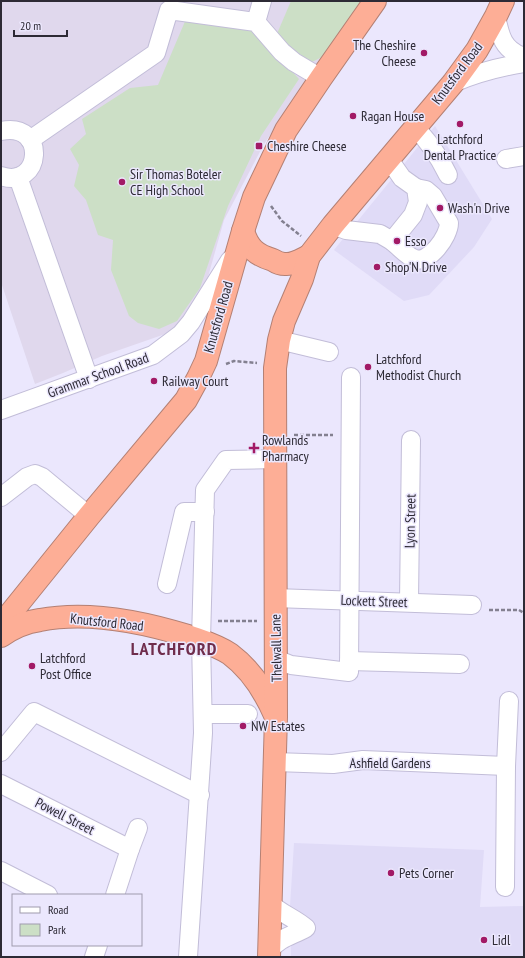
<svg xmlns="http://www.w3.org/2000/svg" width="525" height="958" viewBox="0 0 525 958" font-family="'PT Sans Narrow',sans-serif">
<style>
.built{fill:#e0dbf7}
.education{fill:#e0d8ed}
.green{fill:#ccdfc6}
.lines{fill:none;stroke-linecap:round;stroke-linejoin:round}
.minor-casing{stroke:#c2bdd8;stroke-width:20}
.highway-casing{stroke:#b48074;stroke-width:24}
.path{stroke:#838090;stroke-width:2.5;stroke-dasharray:4 2;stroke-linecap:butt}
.minor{stroke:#fff;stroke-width:18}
.highway{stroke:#fdae96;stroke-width:22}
.poi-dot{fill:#a21a66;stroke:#ebe7fd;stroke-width:1.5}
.labels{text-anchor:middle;stroke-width:3;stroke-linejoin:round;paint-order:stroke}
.poi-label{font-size:14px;fill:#2d2a35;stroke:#ebe7fd;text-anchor:start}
.street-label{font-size:14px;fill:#2d2a35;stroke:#ebe7fd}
.district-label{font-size:18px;font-weight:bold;letter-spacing:1px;fill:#6f2d4c;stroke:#ebe7fd}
</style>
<rect width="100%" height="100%" fill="#ebe7fd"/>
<g class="built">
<path d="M435,126l57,93 -18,28 -45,48 -25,6 -70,-51z"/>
<path d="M294,843l190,7 -4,57 44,-1v51h-233l-1,-51z"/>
</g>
<path class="education" d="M1,1h362l-99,143 -40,76 -18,64 -16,25 -19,23 -69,24 -39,17 -28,11 -34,-102z"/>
<g class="green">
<path d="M291,1h73l-34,52 -18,9 -18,-8 -18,-18z"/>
<path d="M186,19l65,8 48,52 -38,57 -33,70 -28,82 -23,33 -18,8 -21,-6 -9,-7 -18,-46 2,-30 -15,-5 -12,-35 -12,-14 5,-21 -9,-16 16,-15 -4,-15 48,-31 28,-3z"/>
</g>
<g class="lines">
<g class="minor-casing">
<g id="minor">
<path d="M496,16c4,20 7,34 28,41"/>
<path d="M256,22l6,-21"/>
<path d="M453,83c23,-10 46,-16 71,-20"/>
<path d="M415,128c14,13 24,29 33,47"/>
<path d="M1,131c47,-10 41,59 0,45"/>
<path d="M30,140l126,-87 13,-43 87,12 26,30 12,10 27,16"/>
<path d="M506,159l18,-3"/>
<path d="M18,177l71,202"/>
<path d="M333,225l13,5 34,4 12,7 21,-26 5,-13 -2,-14 -14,-10 -14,-20"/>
<path d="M392,241c6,5 16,16 23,18 14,5 34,-23 34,-36l-16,-27 -7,-6 -10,-2"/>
<path d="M279,340l50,12"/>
<path d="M1,410l152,-55 28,-21 10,-12 39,-62"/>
<path d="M1,497l26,-20 8,-3 7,3 47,39"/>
<path d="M167,584l17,-72h21"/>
<path d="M275,598l197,7"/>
<path d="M409,602l2,-162"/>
<path d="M276,659l15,6 58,7 2,-295"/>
<path d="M349,661l111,3"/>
<path d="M204,714h44"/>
<path d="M1,752l33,-40 166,83"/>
<path d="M275,762l58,2 30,-4 143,6"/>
<path d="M1,784l129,65"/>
<path d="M1,871l47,24"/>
<path d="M505,887l1,-121 3,-65"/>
<path d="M115,895l15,-46 8,-21"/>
<path d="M269,951c11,-14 23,-15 37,-23 -11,-10 -25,-14 -36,-25"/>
<path d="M94,957l4,-12"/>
<path d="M188,957l15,-224 -2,-93 4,-150 21,-30 49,-1"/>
</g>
</g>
<g class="highway-casing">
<g id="highway">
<path d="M243,231c5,17 13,24 30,29 3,2 8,4 12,4 8,1 17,-5 24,-8"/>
<path d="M1,625l88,-109 97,-116 12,-22 8,-17 37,-130 11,-34 32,-67 35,-52 54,-77"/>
<path d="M1,636c11,-8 25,-14 39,-16 47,-9 103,2 148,16 14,5 29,9 42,18 20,15 35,38 45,61"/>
<path d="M269,957l7,-240 -1,-349 4,-28 5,-19 18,-42 7,-23 24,-31 120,-142 24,-33 19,-34 7,-15"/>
</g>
</g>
<g class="path">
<path d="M271,206l11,15 19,15"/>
<path d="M226,364l8,-3 23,2"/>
<path d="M294,435h39"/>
<path d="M489,610h30l5,3"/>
<path d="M218,621h39"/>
</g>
<use href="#minor" class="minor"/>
<use href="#highway" class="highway"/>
</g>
<g class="poi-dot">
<circle cx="424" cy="53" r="4"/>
<circle cx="353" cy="116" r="4"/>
<circle cx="460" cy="124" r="4"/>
<rect x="255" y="142" width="8" height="8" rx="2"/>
<circle cx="122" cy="182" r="4"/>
<circle cx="440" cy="208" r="4"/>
<circle cx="397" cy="241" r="4"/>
<circle cx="377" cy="267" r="4"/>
<circle cx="368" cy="367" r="4"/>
<circle cx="154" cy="381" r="4"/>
<path d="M252 442h4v4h4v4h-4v4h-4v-4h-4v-4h4z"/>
<circle cx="32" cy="666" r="4"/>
<circle cx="243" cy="726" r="4"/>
<circle cx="391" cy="873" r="4"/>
<circle cx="484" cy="940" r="4"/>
</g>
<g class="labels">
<g class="poi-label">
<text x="416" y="50" text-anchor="end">The Cheshire<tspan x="416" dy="16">Cheese</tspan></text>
<text x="361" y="121">Ragan House</text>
<text x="460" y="144" text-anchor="middle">Latchford<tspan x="460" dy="16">Dental Practice</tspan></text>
<text x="267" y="151">Cheshire Cheese</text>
<text x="130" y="179">Sir Thomas Boteler<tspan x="130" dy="16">CE High School</tspan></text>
<text x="448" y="213">Wash'n Drive</text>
<text x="405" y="246">Esso</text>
<text x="385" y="272">Shop'N Drive</text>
<text x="376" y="364">Latchford<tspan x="376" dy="16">Methodist Church</tspan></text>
<text x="162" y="386">Railway Court</text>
<text x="262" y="445">Rowlands<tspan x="262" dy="16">Pharmacy</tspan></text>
<text x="40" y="663">Latchford<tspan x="40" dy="16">Post Office</tspan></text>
<text x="251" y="731">NW Estates</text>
<text x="399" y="878">Pets Corner</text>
<text x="492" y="945">Lidl</text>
</g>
<g class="street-label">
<text transform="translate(457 73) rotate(-53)" y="5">Knutsford Road</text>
<text transform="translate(218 317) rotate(-74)" y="5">Knutsford Road</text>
<text transform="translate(98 375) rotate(-20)" y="5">Grammar School Road</text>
<text transform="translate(410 521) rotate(-89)" y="5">Lyon Street</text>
<text transform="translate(374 601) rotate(2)" y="5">Lockett Street</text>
<text transform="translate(107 622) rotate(6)" y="5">Knutsford Road</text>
<text transform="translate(276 648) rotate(-91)" y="5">Thelwall Lane</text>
<text x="390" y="768">Ashfield Gardens</text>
<text transform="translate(65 816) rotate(27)" y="5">Powell Street</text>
</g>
<g class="district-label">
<text x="174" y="655">LATCHFORD</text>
</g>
</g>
<rect width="525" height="958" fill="none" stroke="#2d2a35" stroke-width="4"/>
<rect x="12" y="894" width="130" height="52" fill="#ebe7fd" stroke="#9f9bad"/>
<rect x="20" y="907" width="20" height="6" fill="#ffffff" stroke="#9f9bad"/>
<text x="48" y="914" font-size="12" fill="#2d2a35">Road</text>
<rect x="20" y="924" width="20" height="12" fill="#ccdfc6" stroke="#9f9bad"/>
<text x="48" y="934" font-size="12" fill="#2d2a35">Park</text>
<path d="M14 30v6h53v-6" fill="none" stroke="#2d2a35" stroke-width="2"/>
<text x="20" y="30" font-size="12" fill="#2d2a35" stroke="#ebe7fd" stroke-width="3" paint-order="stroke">20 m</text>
</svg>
